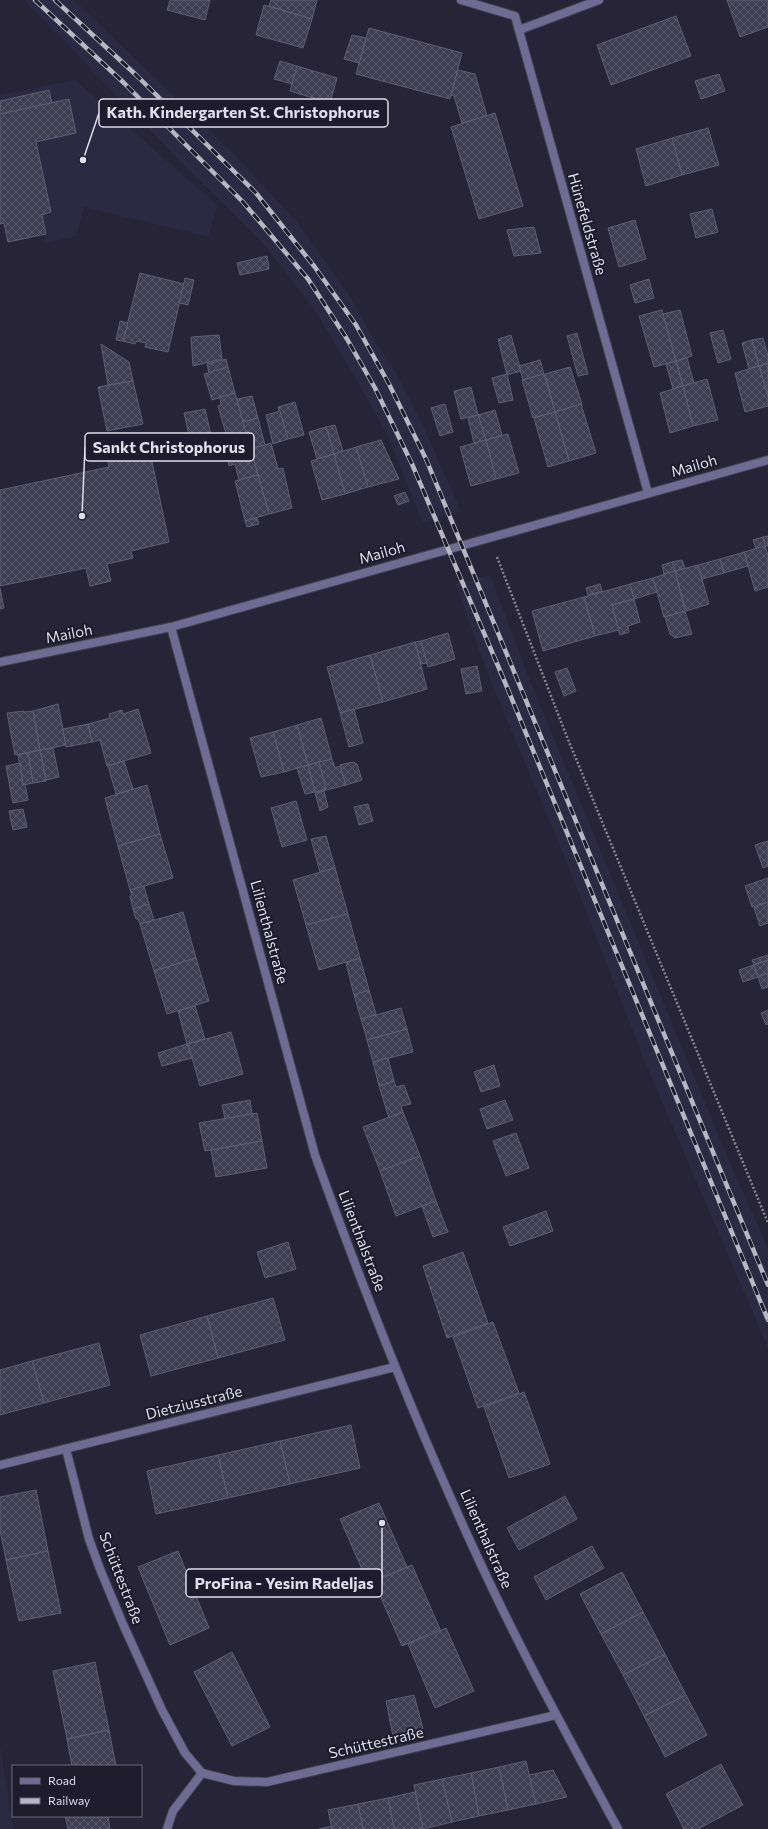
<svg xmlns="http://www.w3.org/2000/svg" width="768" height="1829" viewBox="0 0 768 1829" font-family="Commissioner,sans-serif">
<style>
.built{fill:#2c2942}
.building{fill:url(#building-cross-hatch);stroke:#5f5d73}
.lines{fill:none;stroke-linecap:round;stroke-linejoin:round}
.lane-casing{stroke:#434253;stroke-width:10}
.street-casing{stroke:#434253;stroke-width:10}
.path{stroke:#898796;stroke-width:2.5;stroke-dasharray:2 2;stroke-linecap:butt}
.lane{stroke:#6f6b92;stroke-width:8}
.street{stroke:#6f6b92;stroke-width:8}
.rail-casing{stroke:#b7b6c3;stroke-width:4.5}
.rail{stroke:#1d1b2c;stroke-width:3;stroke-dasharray:9;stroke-linecap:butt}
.labels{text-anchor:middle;stroke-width:4;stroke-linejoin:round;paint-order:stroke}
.street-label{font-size:15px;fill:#dedde9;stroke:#1d1b2c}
.leader{fill:none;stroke:#dedde9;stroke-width:1.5}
.callout-dot{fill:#dedde9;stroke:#1d1b2c;stroke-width:1.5}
.callout{fill:#1d1b2c;stroke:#dedde9;stroke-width:1.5}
.callout-label{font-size:16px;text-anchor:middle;font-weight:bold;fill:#dedde9}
</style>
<defs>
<pattern id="building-cross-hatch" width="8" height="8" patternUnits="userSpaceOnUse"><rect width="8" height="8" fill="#3f3d51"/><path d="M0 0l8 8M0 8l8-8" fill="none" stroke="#5a596a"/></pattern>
</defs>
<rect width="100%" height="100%" fill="#262436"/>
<g class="built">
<path d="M24,0h50l156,150 69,74 54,77 19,35 24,37 23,44 42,94 -38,12 -36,-88 -32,-58 -42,-69 -50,-65 -87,-86z"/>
<path d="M75,80l142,125 -8,32 -125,-30 -8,29 -31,8 -2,-9 -35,7 -5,-19 -3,-128z"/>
<path d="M490,575l39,103 199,480 40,90v100l-123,-286 -80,-204 -74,-176 -36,-98z"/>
<path d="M0,1750h1l12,79h-13z"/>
</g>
<g class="building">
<path d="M170,0h40l-5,20 -38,-10z"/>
<path d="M271,0h46l-5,19 -43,-13z"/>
<path d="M727,0h41v27l-28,10z"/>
<path d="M264,5l48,14 -9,29 -47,-13z"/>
<path d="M676,16l15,40 -80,29 -14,-40z"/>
<path d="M369,28l93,25 -12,46 -94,-25z"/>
<path d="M352,35l14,3 -7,25 -15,-4z"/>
<path d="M280,61l17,5 -5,18 -18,-5z"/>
<path d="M297,66l40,12 -7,25 -40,-12z"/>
<path d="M458,70l17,4 12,42 -25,7 -8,-27 -3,-1z"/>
<path d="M719,74l6,17 -24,8 -6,-18z"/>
<path d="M49,90l3,13 -51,11 -1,-13z"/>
<path d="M69,99l7,34 -40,9 15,70 -9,3 4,19 -38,8 -4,-19 -4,1v-110z"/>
<path d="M495,113l28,93 -44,13 -28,-92z"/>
<path d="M708,128l11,37 -37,10 -10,-37z"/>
<path d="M672,138l10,37 -36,11 -10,-37z"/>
<path d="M712,209l6,23 -22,6 -6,-24z"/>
<path d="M635,220l11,39 -27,8 -11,-39z"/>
<path d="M534,227l7,26 -27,3 -7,-26z"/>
<path d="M267,256l2,13 -29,6 -3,-12z"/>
<path d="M140,273l44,11 -16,68 -23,-5 1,-4 -9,-2 -2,3 -12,-3z"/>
<path d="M185,278l9,2 -6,25 -9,-2z"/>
<path d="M649,279l5,19 -19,5 -5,-18z"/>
<path d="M662,310l14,51 -22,6 -15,-51z"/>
<path d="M680,310l12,46 -16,5 -13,-47z"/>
<path d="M120,321l8,2 -5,18 -7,-1z"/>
<path d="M723,330l8,29 -13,4 -8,-30z"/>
<path d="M577,333l11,41 -10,2 -11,-40z"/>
<path d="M219,335l3,24 -29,7 -2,-29z"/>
<path d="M511,335l10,36 -14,4 -9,-36z"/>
<path d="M763,338l5,18v7l-9,3 -7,-26z"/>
<path d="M752,340l7,26 -10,3 -7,-26z"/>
<path d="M101,344l28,18 4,19 -25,4z"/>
<path d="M687,358l7,25 -11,3 -7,-25z"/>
<path d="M226,359l2,8 -19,6 -2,-9z"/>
<path d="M540,360l4,14 -21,6 -4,-14z"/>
<path d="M676,361l7,25 -10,3 -7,-25z"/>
<path d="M768,363v34l-9,-31z"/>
<path d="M759,366l9,31v9l-23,6 -10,-39z"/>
<path d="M228,367l7,26 -23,7 -8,-26z"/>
<path d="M570,367l12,37 -27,8 -10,-38z"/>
<path d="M507,374l6,26 -14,3 -7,-25z"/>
<path d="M544,374l11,38 -22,6 -11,-38z"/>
<path d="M707,379l11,41 -25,6 -10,-40z"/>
<path d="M133,381l10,43 -36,7 -9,-44z"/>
<path d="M683,386l10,40 -23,7 -10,-40z"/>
<path d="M471,387l7,28 -17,4 -7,-28z"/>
<path d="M235,393l23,82 -19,5 -4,-16 -6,2 -3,-14 5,-1 -13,-45 3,-1 -1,-8z"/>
<path d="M252,396l6,22 -15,4 -6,-23z"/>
<path d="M295,402l9,33 -16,4 -10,-32z"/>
<path d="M445,404l8,28 -13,4 -9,-28z"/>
<path d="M581,404l15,49 -27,8 -14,-49z"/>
<path d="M205,409l8,35 -21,5 -8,-36z"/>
<path d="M495,410l7,25 -16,5 -8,-25z"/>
<path d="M280,411l8,28 -15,5 -7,-29z"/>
<path d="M555,412l14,49 -21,6 -14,-49z"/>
<path d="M478,415l8,25 -12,3 -6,-25z"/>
<path d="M258,418l7,27 -14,4 -8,-27z"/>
<path d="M335,425l8,26 -9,3 -8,-27z"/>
<path d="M326,427l8,27 -17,5 -8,-27z"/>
<path d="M508,434l11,39 -23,6 -10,-39z"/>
<path d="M381,440l18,39 -31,8 -12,-40z"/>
<path d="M486,440l10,39 -25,7 -11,-39z"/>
<path d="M148,443l21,99 -38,9 2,7 -26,6 4,17 -21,5 -4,-18 -86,18v-96l109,-23 -3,-15z"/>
<path d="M271,443l7,26 5,-1 9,40 -23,6 -18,-65z"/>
<path d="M356,447l12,40 -23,7 -11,-40z"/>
<path d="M334,454l11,40 -23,6 -11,-39z"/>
<path d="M258,475l11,39 -24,7 -10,-40z"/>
<path d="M405,492l4,9 -11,4 -4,-9z"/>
<path d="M257,518l2,6 -12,3 -2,-6z"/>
<path d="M768,536v10h-3l-2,-9z"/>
<path d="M763,537l2,9 -9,3 -3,-9z"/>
<path d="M765,546l3,9v32l-13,4 -11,-39z"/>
<path d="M744,552l4,14 -24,7 -4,-14z"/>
<path d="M720,559l4,14 -22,6 -4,-14z"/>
<path d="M682,560l3,8 -10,3 -3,-9z"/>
<path d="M672,562l3,9 -11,3 -2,-9z"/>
<path d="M698,565l11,39 -23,7 -11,-40z"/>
<path d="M675,571l10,40 -21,6 -11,-39z"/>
<path d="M653,578l4,14 -23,7 -4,-15z"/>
<path d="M600,584l2,7 -14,4 -2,-7z"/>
<path d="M630,584l4,15 -22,6 7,25 -24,6 -11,-39z"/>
<path d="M0,588l4,20 -4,1z"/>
<path d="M584,597l11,39 -52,15 -11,-40z"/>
<path d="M634,599l6,23 -12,4 1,6 -9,3 -8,-30z"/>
<path d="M685,611l7,23 -17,4 -5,-4 -5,-17z"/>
<path d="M448,633l7,26 -27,8 -7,-26z"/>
<path d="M421,641l6,22 -6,1 -6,-22z"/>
<path d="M415,642l12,47 -44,13 -13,-47z"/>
<path d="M370,655l13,47 -43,11 -13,-46z"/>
<path d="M477,666l5,25 -16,3 -5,-25z"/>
<path d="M567,668l9,23 -12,5 -9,-24z"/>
<path d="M58,704l8,41 -26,5 -7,-39z"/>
<path d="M138,709l13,44 -44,13 -7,-26 -8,2 -4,-18 22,-6 -1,-4 13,-4 1,4z"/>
<path d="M354,709l9,34 -14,4 -9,-34z"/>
<path d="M24,711v1l9,-1 7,39 -25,5 -8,-42z"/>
<path d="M321,718l11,41 -24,6 -11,-40z"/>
<path d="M88,724l4,18 -26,5 -3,-18z"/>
<path d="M297,725l11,40 -24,7 -11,-40z"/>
<path d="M273,732l11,40 -23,5 -11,-39z"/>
<path d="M53,748l6,29 -13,3 -6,-30z"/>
<path d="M40,750l6,31 -13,2 -5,-30z"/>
<path d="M28,753l5,30 -10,2 -5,-30z"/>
<path d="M332,759l3,9 5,-2 6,19 -31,8 11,-4 -7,-27z"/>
<path d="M124,761l9,28 -17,5 -8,-28z"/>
<path d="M319,762l7,27 -11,3 -7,-27z"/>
<path d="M353,762l4,2 5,16 -16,5 -6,-20z"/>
<path d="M20,763l3,22 2,-1 3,16 -15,3 -7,-37z"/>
<path d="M308,765l7,27 -10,2 -8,-26z"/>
<path d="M147,785l13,49 -42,12 -13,-48z"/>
<path d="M324,791l4,16 -8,4 -5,-18z"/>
<path d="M296,801l11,39 -25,7 -11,-39z"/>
<path d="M368,804l5,17 -14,4 -5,-18z"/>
<path d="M23,809l4,18 -14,3 -4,-19z"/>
<path d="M160,834l13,44 -43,12 -12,-44z"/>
<path d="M326,836l9,32 -15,4 -9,-33z"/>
<path d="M768,841v25l-5,2 -8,-23z"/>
<path d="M335,868l13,46 -42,11 -13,-45z"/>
<path d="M768,878v24l-16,5 -7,-21z"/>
<path d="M144,886l5,18 -16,5 -3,-13h2l-2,-6z"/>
<path d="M768,902v21l-8,3 -6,-18z"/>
<path d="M149,904l5,16 -14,4 -2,-5h-2l-3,-10z"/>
<path d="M183,912l13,46 -42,13 -14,-47z"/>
<path d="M348,914l12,44 -41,12 -13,-45z"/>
<path d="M768,955v5l-14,5 -2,-5z"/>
<path d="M196,958l13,43 -42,13 -13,-43z"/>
<path d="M360,958l9,32 -15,5 -8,-32z"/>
<path d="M768,960v13l-10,4 -4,-12z"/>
<path d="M754,965l4,12 -15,5 -4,-12z"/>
<path d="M768,973v14l-6,2 -4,-12z"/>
<path d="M369,990l7,24 -15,5 -7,-24z"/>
<path d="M195,1006l10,33 -18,5 -9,-33z"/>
<path d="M401,1008l6,21 -40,11 -6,-21z"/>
<path d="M768,1010v14l-2,1 -5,-12z"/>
<path d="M407,1029l6,23 -40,10 -6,-22z"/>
<path d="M231,1032l12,42 -43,12 -12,-42z"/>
<path d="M187,1044l5,14 -30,8 -4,-13z"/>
<path d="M388,1058l6,23 -15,5 -6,-24z"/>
<path d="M494,1065l6,21 -19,6 -7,-20z"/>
<path d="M394,1081l2,6 8,-2 7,19 -10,2 2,6 -14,6 -10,-32z"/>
<path d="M250,1100l2,14 -27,5 -3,-14z"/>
<path d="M505,1100l8,20 -26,9 -7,-20z"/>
<path d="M403,1112l17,44 -40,15 -17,-44z"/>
<path d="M257,1113l5,28 -57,10 -6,-28z"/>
<path d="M516,1133l13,35 -23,8 -13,-35z"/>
<path d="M262,1141l5,27 -51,9 -5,-27z"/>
<path d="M420,1156l16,45 -40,15 -16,-45z"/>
<path d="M436,1201l12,31 -15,5 -11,-31z"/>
<path d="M546,1211l7,20 -43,15 -7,-19z"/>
<path d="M288,1242l8,27 -31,9 -8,-26z"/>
<path d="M463,1252l25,71 -41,15 -24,-72z"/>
<path d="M273,1298l12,42 -67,18 -11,-42z"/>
<path d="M207,1316l11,42 -67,18 -11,-41z"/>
<path d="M493,1322l26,71 -41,15 -25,-71z"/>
<path d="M99,1343l11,42 -66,18 -12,-42z"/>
<path d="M32,1361l12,42 -44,12v-45z"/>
<path d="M524,1392l26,72 -41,14 -25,-71z"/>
<path d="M351,1425l9,43 -70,16 -10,-43z"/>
<path d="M280,1441l10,43 -62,14 -10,-43z"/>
<path d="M218,1455l10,43 -72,16 -9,-43z"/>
<path d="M36,1490l12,61 -42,9 -6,-30v-33z"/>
<path d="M565,1496l12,23 -58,31 -12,-22z"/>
<path d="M379,1503l28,64 -39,16 -28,-64z"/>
<path d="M592,1546l12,22 -58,32 -12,-23z"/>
<path d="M48,1551l13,62 -42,8 -13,-61z"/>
<path d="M178,1551l31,77 -39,17 -32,-78z"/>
<path d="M412,1565l28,64 -38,17 -28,-64z"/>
<path d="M622,1572l21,40 -42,22 -21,-40z"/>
<path d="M643,1612l22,42 -42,21 -22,-41z"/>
<path d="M446,1628l28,63 -39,17 -27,-64z"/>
<path d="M232,1652l38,75 -38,19 -38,-74z"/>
<path d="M665,1654l21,41 -42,21 -21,-41z"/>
<path d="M95,1662l14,68 -42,9 -14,-68z"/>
<path d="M414,1695l9,34 -30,7 -7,-35z"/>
<path d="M686,1695l21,40 -42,22 -21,-41z"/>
<path d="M109,1730l7,36h-44l-5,-27z"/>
<path d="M526,1761l10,43 -28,6 -9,-43z"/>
<path d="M721,1764l22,41 -45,24h-14l-18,-35z"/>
<path d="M499,1767l9,43 -29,6 -8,-43z"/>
<path d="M553,1770l14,27 -31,7 -7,-29z"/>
<path d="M471,1773l8,43 -27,6 -10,-43z"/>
<path d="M442,1779l10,43 -29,7 -9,-44z"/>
<path d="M415,1792l8,37h-29l-6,-31z"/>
<path d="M388,1798l6,31h-31l-5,-25z"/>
<path d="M358,1804l5,25h-31l-4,-19z"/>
<path d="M65,1816h43l2,13h-42z"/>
<path d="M332,1826v3h-13z"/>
</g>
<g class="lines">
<g class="lane-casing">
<path id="lane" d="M167,1829l6,-18 29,-38"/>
</g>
<g class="street-casing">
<g id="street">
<path d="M461,0l54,16 133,477"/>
<path d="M519,30l80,-30"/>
<path d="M171,627l144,528c47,131 98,262 157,390 44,97 95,190 146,284"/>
<path d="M0,662l171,-35 597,-167"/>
<path d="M66,1449l23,90 11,30 22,53 40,88 23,43 17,20 32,8 33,1 289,-67"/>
<path d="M0,1465l395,-98"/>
</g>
</g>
<path class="path" d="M497,557l70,180 201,486"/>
<use href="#lane" class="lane"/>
<use href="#street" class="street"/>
<g class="rail-casing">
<g id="rail">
<path d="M35,0l89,83 119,119 65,77 39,60 28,49 37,76 92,216 264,640"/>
<path d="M55,0l80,74 121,119 58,73 42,59 33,59 37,75 342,826"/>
</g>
</g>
<use href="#rail" class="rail"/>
</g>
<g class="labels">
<g class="street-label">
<text transform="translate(587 224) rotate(74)" y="5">Hünefeldstraße</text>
<text transform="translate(694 466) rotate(-16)" y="5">Mailoh</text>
<text transform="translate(382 553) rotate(-16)" y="5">Mailoh</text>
<text transform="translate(69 634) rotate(-11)" y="5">Mailoh</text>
<text transform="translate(269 932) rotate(75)" y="5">Lilienthalstraße</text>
<text transform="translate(362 1241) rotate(69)" y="5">Lilienthalstraße</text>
<text transform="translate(194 1403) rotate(-14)" y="5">Dietziusstraße</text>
<text transform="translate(486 1539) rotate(66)" y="5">Lilienthalstraße</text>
<text transform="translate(121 1578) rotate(69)" y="5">Schüttestraße</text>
<text transform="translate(376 1743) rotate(-13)" y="5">Schüttestraße</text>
</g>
</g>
<path class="leader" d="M83 160L99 113M82 516L85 447M382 1523L382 1583"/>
<g class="callout-dot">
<circle cx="83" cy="160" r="4"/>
<circle cx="82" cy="516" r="4"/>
<circle cx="382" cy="1523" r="4"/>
</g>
<g class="callout">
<rect x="99" y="99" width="289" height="28" rx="4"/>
<rect x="85" y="433" width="169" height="28" rx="4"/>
<rect x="186" y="1569" width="196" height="28" rx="4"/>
</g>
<g class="callout-label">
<text x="243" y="118">Kath. Kindergarten St. Christophorus</text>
<text x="169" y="453">Sankt Christophorus</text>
<text x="284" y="1589">ProFina - Yesim Radeljas</text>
</g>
<rect x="12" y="1765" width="130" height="52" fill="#1d1b2c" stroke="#6a6978"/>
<rect x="20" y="1778" width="20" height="6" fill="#6f6b92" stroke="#6a6978"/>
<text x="48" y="1785" font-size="12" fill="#dedde9">Road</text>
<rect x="20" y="1798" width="20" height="6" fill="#b7b6c3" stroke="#6a6978"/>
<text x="48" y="1805" font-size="12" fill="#dedde9">Railway</text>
</svg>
